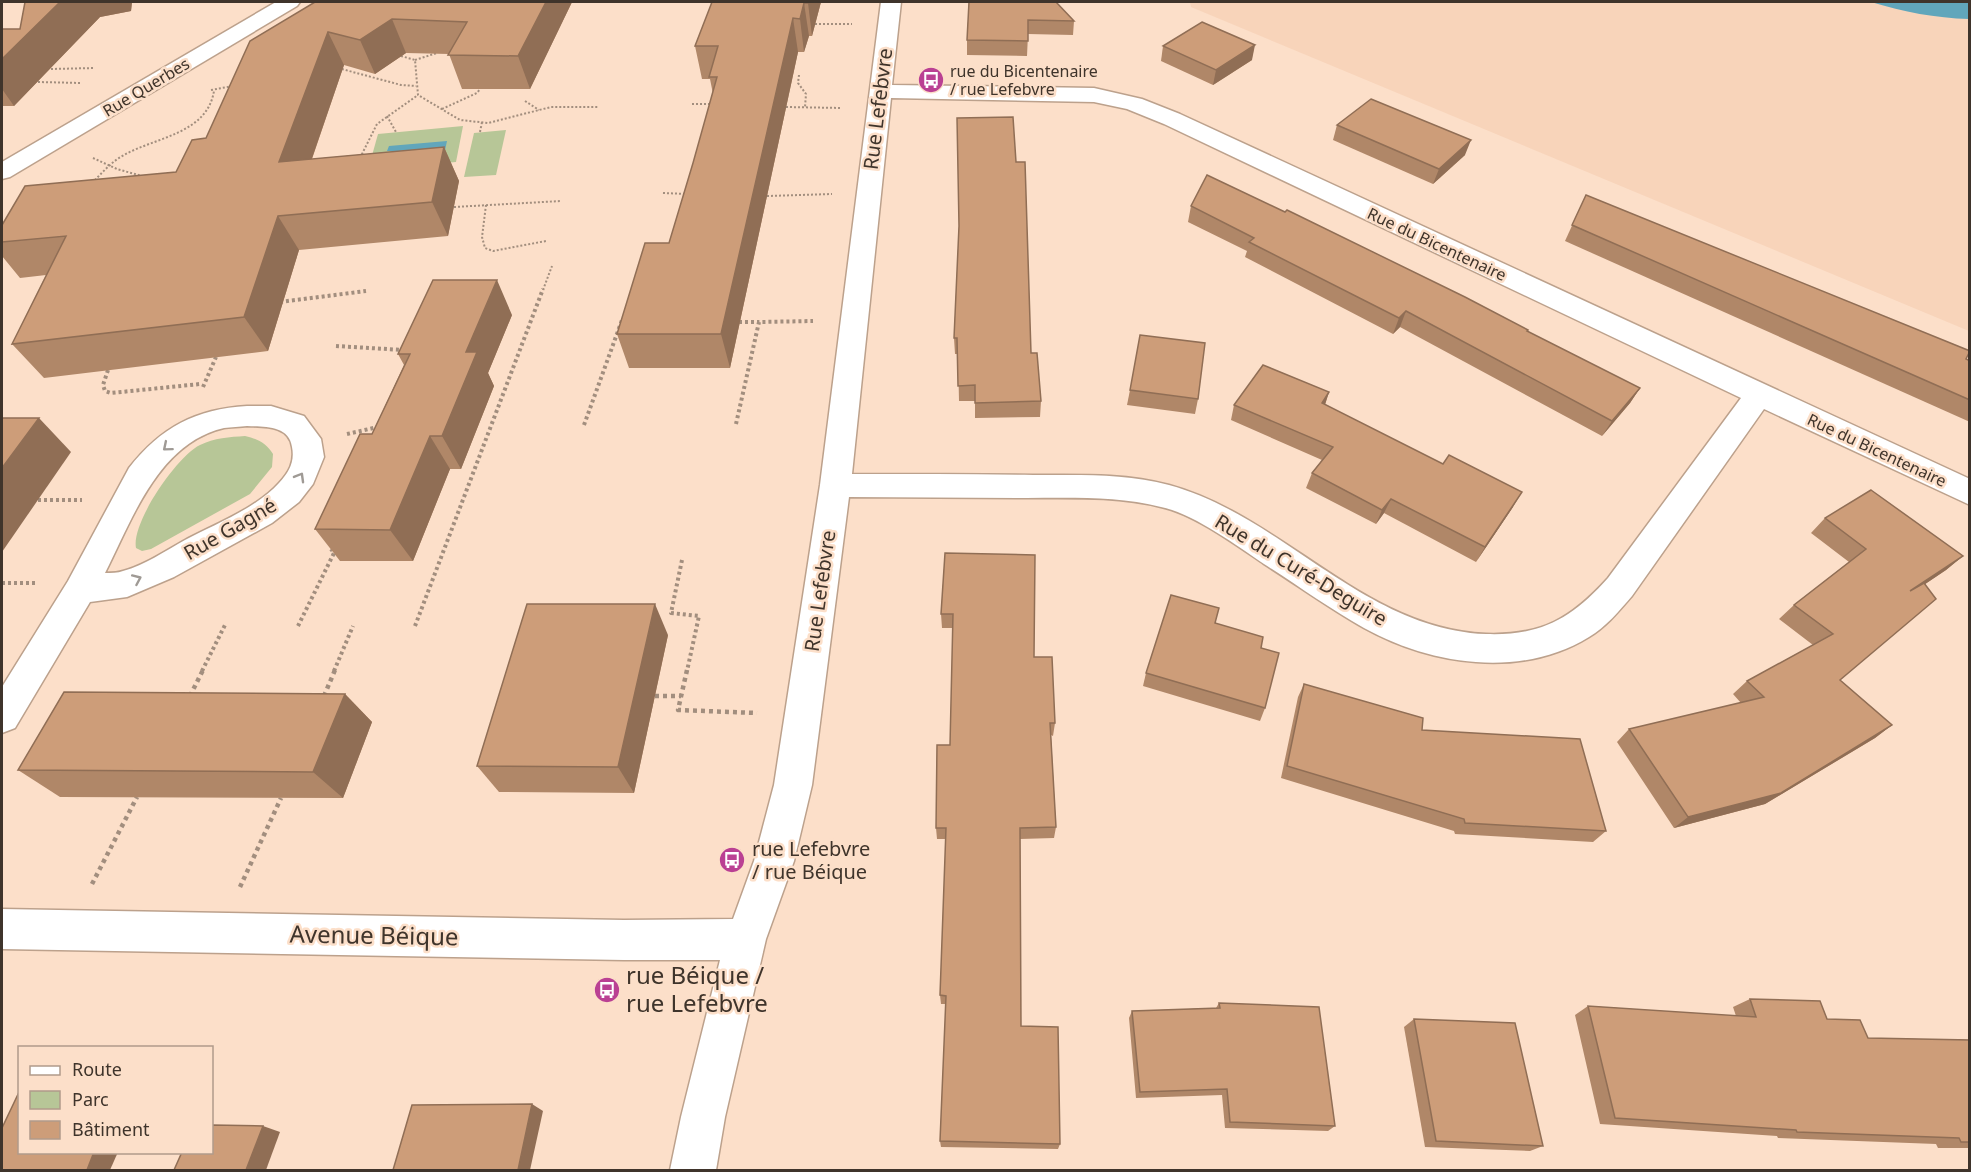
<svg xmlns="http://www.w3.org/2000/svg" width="1971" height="1172" viewBox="0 0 1971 1172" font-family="'Noto Sans',sans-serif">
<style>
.built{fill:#f8d4ba}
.green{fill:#b7c697}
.water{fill:#61a6bb}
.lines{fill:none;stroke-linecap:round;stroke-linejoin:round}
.minor-casing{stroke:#bca18c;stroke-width:3}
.path-far2{stroke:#a28e7e;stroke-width:2;stroke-dasharray:2 2;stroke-linecap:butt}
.path-far1{stroke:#a28e7e;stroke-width:4;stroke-dasharray:3 3;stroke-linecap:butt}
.path{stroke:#a28e7e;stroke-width:4.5;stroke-dasharray:4 4;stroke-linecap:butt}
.minor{fill:#fff;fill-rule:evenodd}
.wall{fill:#b08768}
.shaded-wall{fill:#906e55}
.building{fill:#cd9d79;stroke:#906e55;stroke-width:1.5}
.oneway{stroke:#9f9a95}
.labels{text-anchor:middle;stroke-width:5;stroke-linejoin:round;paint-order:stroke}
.far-poi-label{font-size:16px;fill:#3f342b;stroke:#fcdfc9;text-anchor:start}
.far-street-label{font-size:16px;fill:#3f342b;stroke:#fcdfc9}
.street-label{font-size:20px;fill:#3f342b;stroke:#fcdfc9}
.poi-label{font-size:20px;fill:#3f342b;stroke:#fcdfc9;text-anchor:start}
.near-street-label{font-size:24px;fill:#3f342b;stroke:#fcdfc9}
.near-poi-label{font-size:24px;fill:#3f342b;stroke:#fcdfc9;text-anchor:start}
</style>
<rect width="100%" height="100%" fill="#fcdfc9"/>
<path class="built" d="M1190,2h779v329l-778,-324z"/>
<g class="green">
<path d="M463,126l-7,36 -88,8 10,-36z"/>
<path d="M506,130l-10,45 -32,2 10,-44z"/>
<path d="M245,436c13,3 21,7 28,18l-1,13 -22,27 -99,55 -9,2 -6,-3c-5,-25 41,-92 64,-103 14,-7 30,-8 45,-9z"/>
</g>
<g class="water">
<path d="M1871,2h98v17c-34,-1 -65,-7 -98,-17z"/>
<path d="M447,141l-3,14 -51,4 2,-8h-8l2,-5z"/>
</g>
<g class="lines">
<g class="minor-casing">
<g id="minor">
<path d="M276,2h24l-3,4 -287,171 -8,2v-17z"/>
<path d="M881,2h20l-9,83 202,3 48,11 38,15 790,365v26l-206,-96 -132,187c-13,15 -26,31 -43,41 -68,42 -158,28 -225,-9 -34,-19 -67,-43 -100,-64 -28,-19 -70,-50 -103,-57 -44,-11 -89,-9 -135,-9 -59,0 -118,-1 -177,-1l-37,288 -18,76 -28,78 -41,178 -9,53h-46l11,-53 39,-157h-96l-622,-11v-40l622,11 109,-1 21,-58 20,-76 46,-300zM891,98l203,4 33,7 37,15 577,274 -133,180c-36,40 -66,58 -122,56 -123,-5 -203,-118 -317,-149 -44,-12 -90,-10 -136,-10 -60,-1 -121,-1 -181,-1z"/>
<path d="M247,406h24l33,10 17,23 3,18 -11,27 -14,18 -27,21 -98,54 -47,20 -37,5 -75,126 -13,5v-46l66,-106 61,-113c32,-41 67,-59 118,-62zM247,426c17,1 42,-1 45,21 3,15 -3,25 -13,36 -22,25 -66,42 -94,57 -20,11 -40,25 -62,31 -5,2 -12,2 -18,2 27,-53 53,-130 119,-145 7,-1 16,-1 23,-2z"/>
</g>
</g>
<g class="path-far2">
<path d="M811,24h41"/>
<path d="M401,56l14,4 3,35 42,25 28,3 63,-16h47"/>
<path d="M415,60l22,-7"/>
<path d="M338,68l63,17 15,1"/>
<path d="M51,69l44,-1"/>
<path d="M799,75l-1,8 8,11 -1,13"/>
<path d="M38,82l43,1"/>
<path d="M211,90l22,-4"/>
<path d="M525,101l14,9"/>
<path d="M692,104h22"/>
<path d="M786,107l56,1"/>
<path d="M442,109l35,-16 3,-4"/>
<path d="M387,116l9,16"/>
<path d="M480,132l2,-10"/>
<path d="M93,158l24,11 25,7"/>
<path d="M360,158l17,-34 41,-29"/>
<path d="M92,183c10,-10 19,-21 32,-28 32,-18 83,-21 90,-64"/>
<path d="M663,193l24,1"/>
<path d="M767,196l65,-2"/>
<path d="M486,205l-4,32 3,11 8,3 53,-10"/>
<path d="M454,207l107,-6"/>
<path d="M543,290l9,-24"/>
</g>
<g class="path-far1">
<path d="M280,302l86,-11"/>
<path d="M739,322h20"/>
<path d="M336,346l67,4"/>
<path d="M108,370l-5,15 2,6 6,2 89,-9"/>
<path d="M203,387l13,-30"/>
<path d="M736,424l23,-102 54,-1"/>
<path d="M584,425l38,-105h2"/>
<path d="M347,434l31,-7"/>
<path d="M38,500h44"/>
<path d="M682,560l-11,53 28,3 -12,55"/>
<path d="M2,583h35"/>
<path d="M298,626l36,-73 -3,-4"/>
<path d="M415,626l128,-337"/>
<path d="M202,671l23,-46"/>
<path d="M334,671l19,-45"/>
</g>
<g class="path">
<path d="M687,670l-9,40 79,3"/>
<path d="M190,696l13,-26"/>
<path d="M324,696l11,-26"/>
<path d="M655,696h26"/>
<path d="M92,884l45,-87"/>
<path d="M240,887l41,-89"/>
</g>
<use href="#minor" class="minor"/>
</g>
<g class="wall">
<path d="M25,2h107l-1,9 -31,6 -86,89h-12v-77h18z"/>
<path d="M315,2h257l-42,87h-68l-13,-35 -43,-1 -31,21 -31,-9 -32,94 132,-12 15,34 -11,55 -149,14 -31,101 -224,27 -32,-34 34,-69 -26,3 -18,-22v-31l174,-53 30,-34z"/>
<path d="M712,2h109l-9,34h-3l-5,16h-6l-68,316h-101l-12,-34 52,-91 24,-80 20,-69 -3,-15h-8l-7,-33z"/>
<path d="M969,2l105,19 -1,14 -45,-1 -1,22 -60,-1v-15z"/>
<path d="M1163,46l89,14 -39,25 -52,-24z"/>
<path d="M1337,125l128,30 -32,29 -100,-44z"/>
<path d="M1586,195l384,166v61l-405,-181z"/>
<path d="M1191,206l336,126 113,56 -10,15 -28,33 -202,-109 -7,7 -148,-77 2,-6 -59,-29z"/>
<path d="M959,226l72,127 10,48 -1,16 -65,1v-17h-16l-1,-47h-3l-1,-16z"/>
<path d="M512,315l-24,58 6,13 -33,83h-11l-37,92h-73l-25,-32 57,-95 32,-69 -6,-11z"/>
<path d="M1130,390l68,9 -3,15 -68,-9z"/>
<path d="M1329,392l-4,12 188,103 -37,55 -92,-49 -8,11 -70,-36 6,-15 10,-13 -91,-40 3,-15z"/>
<path d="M1825,518l138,38 -17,14 -21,14 -85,96 52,45 -17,13 -110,66 -91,24 -57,-86 12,-13 112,-26 -8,-9 14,-13 66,-36 -34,-26 15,-14 55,-43 -38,-29z"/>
<path d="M945,553l89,104 21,66 -2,13 -2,-1 5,92 -2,11 -34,1 1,187 39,118 -2,5 -117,-2 -1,-6 6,-137h-5l-1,-9 6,-156h-9l-1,-11 14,-83 3,-117h-11l-1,-14z"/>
<path d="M1215,623l46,25 4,60 -5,13 -117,-35 3,-13z"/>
<path d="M668,635l-34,158 -135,-1 -22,-26z"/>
<path d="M1304,684l118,46 184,101 -13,11 -138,-8 -1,-3 -173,-53 17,-81z"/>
<path d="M345,694l27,28 -29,76 -283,-1 -42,-27z"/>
<path d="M1750,999l77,20 41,19 102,2v108h-32l-2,-4 -158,-6 -1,-2 -177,-12 -25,-109 13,-9 148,10 -3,-9z"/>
<path d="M1219,1003l116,123 -7,5 -103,-3 -3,-33 -86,3 -7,-80 3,-7 84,-3z"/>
<path d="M1414,1019l129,127 -13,5 -105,-4 -21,-120z"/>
</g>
<g class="shaded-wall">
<path d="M60,2h72l-1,9 -31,6 -86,89 -12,-17v-30z"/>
<path d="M546,2h26l-42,87 -12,-33z"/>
<path d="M808,2h13l-9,34 -4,-33z"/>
<path d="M804,3l5,33 -5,16 -4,-33z"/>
<path d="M793,18l5,34 -68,316 -9,-34z"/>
<path d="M392,19l14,34 -31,21 -15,-34z"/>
<path d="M328,32l16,33 -45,131 -20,-34z"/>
<path d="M1255,45l-3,15 -39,25 3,-15z"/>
<path d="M1471,140l-6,15 -32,29 6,-15z"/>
<path d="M444,147l15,34 -11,55 -16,-34z"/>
<path d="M278,216l21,34 -31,101 -24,-34z"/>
<path d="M497,280l15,35 -24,58 6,13 -33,83 -19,-33 24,-84z"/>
<path d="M1406,311l-6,16 -7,7 6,-16z"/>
<path d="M1640,388l-10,15 -28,33 10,-15z"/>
<path d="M1329,392l-5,16 -2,-5z"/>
<path d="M39,418l32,34 -69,100v-84z"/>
<path d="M430,436l20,33 -37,92 -23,-31z"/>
<path d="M1522,492l-9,15 -37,55 9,-15z"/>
<path d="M1391,499l-7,14 -8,11 6,-14z"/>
<path d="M1963,556l-17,14 -52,35 16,-14z"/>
<path d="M655,604l13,31 -34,158 -16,-26z"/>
<path d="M345,694l27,28 -29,76 -30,-26z"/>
<path d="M1892,725l-17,13 -110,66 -91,24 14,-11z"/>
<path d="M532,1104l11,7 -13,59h-12z"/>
<path d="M263,1126l17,6 -14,38h-20z"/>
<path d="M94,1152h24l-8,18h-23z"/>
</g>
<g class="building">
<path d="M25,2h35l-58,57v-30h18z"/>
<path d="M315,2h231l-28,54 -70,-1 19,-33 -75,-3 -32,21 -32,-8 -49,130 165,-15 -12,55 -154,14 -34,101 -232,27 54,-108 -64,6v-17l23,-39 151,-14 16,-32 14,-2 44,-97z"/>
<path d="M712,2h96v1h-4l-4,16 -7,-1 -72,316h-104l28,-91h24l24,-80 24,-86h-8l9,-31h-23z"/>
<path d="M969,2h87l18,19 -46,-1v21l-61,-1z"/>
<path d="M1202,22l53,23 -39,25 -53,-24z"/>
<path d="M1371,99l100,41 -32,29 -102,-44z"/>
<path d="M1013,117l3,45h9l6,191h6l4,48 -66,2v-18l-17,1 -1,-48h-3l5,-112 -2,-108z"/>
<path d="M1207,175l78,37 2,-2 178,87 63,33 -1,1 113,57 -28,33 -206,-110 -7,7 -150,-76 5,-4 -63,-32z"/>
<path d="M1586,195l384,156 -4,8 4,2v39l-398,-175z"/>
<path d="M433,280h64l-31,72h11l-35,84h-12l-40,94 -75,-1 45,-95h12l38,-80h-12z"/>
<path d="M1140,335l65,8 -7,56 -68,-9z"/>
<path d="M1263,365l66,27 -7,11 121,61 6,-9 73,37 -37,55 -94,-48 -9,11 -70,-37 21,-26 -99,-42z"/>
<path d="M2,418h37l-37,50z"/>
<path d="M1871,490l92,66 -53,35 14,-8 12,16 -96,81 52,45 -111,68 -93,24 -59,-88 135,-32 -17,-16 86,-47 -39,-29 72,-56 -41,-31z"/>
<path d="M945,553l90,2 -1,102h18l3,66h-5l6,104 -36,1 1,198 37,1 2,117 -120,-3 6,-145 -6,-1 6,-167h-10l1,-83h13l3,-131h-12z"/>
<path d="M1171,595l48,13 -4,15 48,14 -2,11 18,5 -14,55 -119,-35z"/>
<path d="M527,604h128l-37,163 -141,-1z"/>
<path d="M1304,684l119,34 -1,12 158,9 26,92 -141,-8 -1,-4 -177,-53z"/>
<path d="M64,692l281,2 -32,78 -295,-2z"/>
<path d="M1750,999l70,2 7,18 33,1 8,18 102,2v102h-9l-2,-4 -162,-6 -1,-2 -181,-12 -27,-112 168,11z"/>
<path d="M1219,1003l100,4 16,119 -105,-4 -3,-33 -87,3 -8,-81 88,-3z"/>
<path d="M1414,1019l101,4 28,123 -107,-5z"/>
<path d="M20,1090v62h74l-7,18h-85v-42z"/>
<path d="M532,1104l-14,66h-125l19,-65z"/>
<path d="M212,1125l51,1 -17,44h-72l8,-18h30z"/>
</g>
<defs><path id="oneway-chevron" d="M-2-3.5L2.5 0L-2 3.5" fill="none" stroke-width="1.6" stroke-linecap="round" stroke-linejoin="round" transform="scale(1.5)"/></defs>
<g class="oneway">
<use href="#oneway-chevron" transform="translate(167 447) rotate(140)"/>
<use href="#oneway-chevron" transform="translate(300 477) rotate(-60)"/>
<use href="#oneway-chevron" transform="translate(137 579) rotate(-24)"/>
</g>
<defs>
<g id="bus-disc" transform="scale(1.35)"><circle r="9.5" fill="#ba4093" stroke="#fcdfc9"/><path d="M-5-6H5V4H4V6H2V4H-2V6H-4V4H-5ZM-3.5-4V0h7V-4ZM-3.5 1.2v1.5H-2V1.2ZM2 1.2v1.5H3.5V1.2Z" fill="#fff"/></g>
</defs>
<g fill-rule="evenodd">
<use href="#bus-disc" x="931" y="80"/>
<use href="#bus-disc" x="732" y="860"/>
<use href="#bus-disc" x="607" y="990"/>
</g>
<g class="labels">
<g class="far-poi-label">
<text x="950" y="77">rue du Bicentenaire<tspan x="950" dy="18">/ rue Lefebvre</tspan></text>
</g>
<g class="far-street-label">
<text transform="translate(146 87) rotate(-31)" y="6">Rue Querbes</text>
<text transform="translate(1437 244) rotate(25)" y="6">Rue du Bicentenaire</text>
<text transform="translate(1877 450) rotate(25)" y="6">Rue du Bicentenaire</text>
</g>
<g class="street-label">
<text transform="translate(878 109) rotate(-83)" y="7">Rue Lefebvre</text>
<text transform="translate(230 529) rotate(-30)" y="7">Rue Gagné</text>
<text transform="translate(1301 570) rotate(31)" y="7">Rue du Curé-Deguire</text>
<text transform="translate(820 591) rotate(-82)" y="7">Rue Lefebvre</text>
</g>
<g class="poi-label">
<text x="752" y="856">rue Lefebvre<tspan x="752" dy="23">/ rue Béique</tspan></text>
</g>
<g class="near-street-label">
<text transform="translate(374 936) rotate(1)" y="8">Avenue Béique</text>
</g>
<g class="near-poi-label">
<text x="626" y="984">rue Béique /<tspan x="626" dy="28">rue Lefebvre</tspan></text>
</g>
</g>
<rect width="1971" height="1172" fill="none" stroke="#3f342b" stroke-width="6"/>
<rect x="18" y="1046" width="195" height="108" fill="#fcdfc9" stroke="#b09b8a" stroke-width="1.5"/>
<rect x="30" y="1066" width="30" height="9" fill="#ffffff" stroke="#b09b8a" stroke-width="1.5"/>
<text x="72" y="1076" font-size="18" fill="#3f342b">Route</text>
<rect x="30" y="1091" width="30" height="18" fill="#b7c697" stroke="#b09b8a" stroke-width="1.5"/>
<text x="72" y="1106" font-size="18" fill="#3f342b">Parc</text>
<rect x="30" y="1121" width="30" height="18" fill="#cd9d79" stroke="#b09b8a" stroke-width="1.5"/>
<text x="72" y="1136" font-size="18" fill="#3f342b">Bâtiment</text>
</svg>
